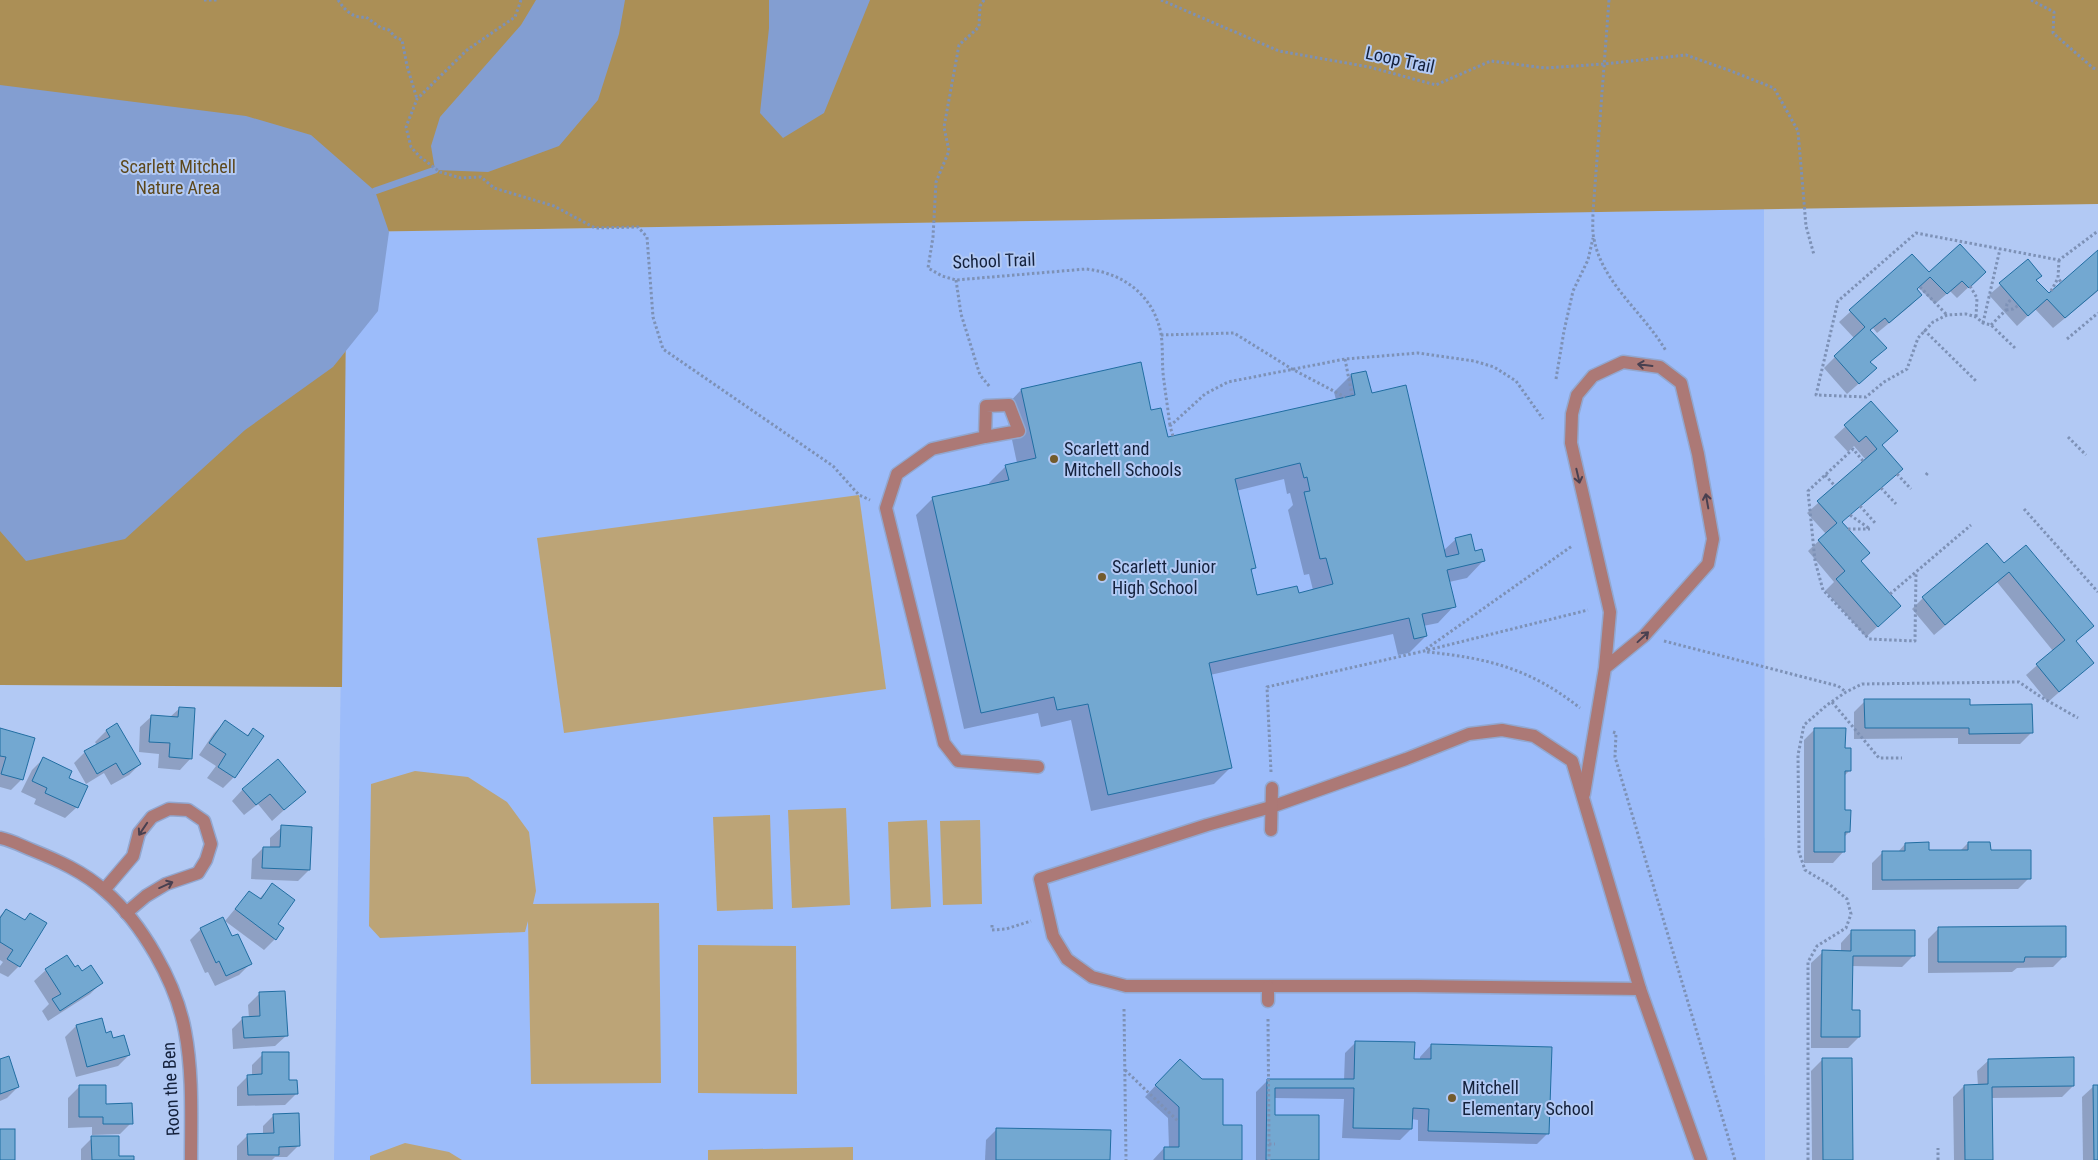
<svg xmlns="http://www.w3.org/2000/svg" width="2098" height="1160" viewBox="0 0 2098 1160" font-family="'Roboto Condensed',sans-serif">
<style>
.built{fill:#9cbcfa}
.green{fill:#bca477}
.forest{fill:#ab8f56}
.water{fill:#839ed1}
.shadow{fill:#0003;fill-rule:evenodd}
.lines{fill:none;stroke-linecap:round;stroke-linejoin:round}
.stream{stroke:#839ed1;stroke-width:7}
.building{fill:#73a8d1;stroke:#216ea2;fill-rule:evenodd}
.service-casing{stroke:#92a7cf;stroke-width:15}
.minor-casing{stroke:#92a7cf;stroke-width:15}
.path{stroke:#7d91b6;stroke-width:3;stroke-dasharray:2.5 2.5;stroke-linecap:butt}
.service{stroke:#ac7976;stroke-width:12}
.minor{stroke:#ac7976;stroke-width:12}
.oneway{stroke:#494050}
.poi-dot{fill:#735b2c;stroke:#b2c9f4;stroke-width:2}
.labels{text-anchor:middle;stroke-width:4;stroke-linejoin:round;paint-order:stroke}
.street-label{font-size:18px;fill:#14213c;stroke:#b2c9f4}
.park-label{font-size:18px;fill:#5c471b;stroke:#b2c9f4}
.poi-label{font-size:18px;fill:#14213c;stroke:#b2c9f4;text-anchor:start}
</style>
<rect width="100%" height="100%" fill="#b2c9f4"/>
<path class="built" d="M1764,209l1,951h-1431l13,-928z"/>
<g class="green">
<path d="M859,495l27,194 -322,44 -27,-195z"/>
<path d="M415,771l53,6 39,25 22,30 7,59 -3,13 126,-1 2,180 -130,1 -3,-163 -3,11 -145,6 -11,-12 2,-142z"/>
<path d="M846,808l4,97 -58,3 -4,-98z"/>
<path d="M770,815l3,94 -56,2 -4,-94z"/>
<path d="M927,820l4,87 -40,2 -3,-87z"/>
<path d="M980,820l2,84 -39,1 -3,-84z"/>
<path d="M698,945l98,1 1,148 -99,-1z"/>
<path d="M405,1143l44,9 13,8h-92v-4z"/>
<path d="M853,1147v13h-145v-10z"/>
</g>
<path class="forest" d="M0,0h2098v204l-1751,28 -5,455 -342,-2z"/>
<g class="water">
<path d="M536,0h89l-6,34 -21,66 -39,46 -71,26 -53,-2 -4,-24 9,-29 81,-92z"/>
<path d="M769,0h101l-46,113 -41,25 -23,-25 9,-85z"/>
<path d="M0,85l246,31 65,19 64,56 14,41 -11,79 -45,56 -88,63 -120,109 -99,22 -26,-30z"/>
</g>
<g class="shadow">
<path d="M2098,251v40l-45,37 -18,-19 -18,17 -28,-31 39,-34 13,15 -6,5 14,14z"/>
<path d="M1912,256l16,17 45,10 -16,15 -7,-7 -15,13 -17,-17 -2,2 5,6 -11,11 -33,27 -4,-5 -4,3 16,17 -16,15 -5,16 -17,15 -23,-26 30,-30 -15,-16z"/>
<path d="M1365,372l6,23 72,156 13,-12 27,22 -16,17 -18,4 5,24 -16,17 -15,3 3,10 -17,17 -11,2 -5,-21 -183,41 21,92 -17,17 -123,27 -20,-91 -30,7 -3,-14 -74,16 -48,-214 17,-17 57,-12 -1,-3 17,-17 11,-3 -12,-56 16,-17 129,22 17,27 169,-39 -2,-8 17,-17zM1284,479l3,15 3,-1 3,12 -5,5 16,65 5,-1 4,16 -15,4 -42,3 -6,-25 5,-5 -19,-76z"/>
<path d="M1871,403l10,43 -40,77 47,94 -22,20 -41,-46 9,-9 -26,-31 18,-17 -19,-21 59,-53 -12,-14 -6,6 -14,-15z"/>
<path d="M2004,565l88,61 -17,16 17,21 -44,39 -22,-27 27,-24 -56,-69 -63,53 -22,-26 11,-11z"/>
<path d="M1865,701l104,5 62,27 -11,11h-62v-6l-104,1v-27z"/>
<path d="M180,708l11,50 -11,12 -22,-2 1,-14 -20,-2 1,-25 12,-11 18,1z"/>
<path d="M225,722l21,14 7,-6 9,6 -28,41 -11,11 -16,-10 9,-12 -17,-11 15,-22z"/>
<path d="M117,724l23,40 -11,11 -18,10 -7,-12 -18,11 -12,-21 11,-11 12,-7 -2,-3 11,-11z"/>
<path d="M0,729l22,50 -11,11 -11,-3z"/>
<path d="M1815,729l29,20 5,22 -5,5v35l5,21 -5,5v14l-11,12h-29v-123z"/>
<path d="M43,759l34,48 -12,11 -31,-14 2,-5 -15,-7 11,-22z"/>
<path d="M243,789l61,3 -32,29 -14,-17 -14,11 -12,-14z"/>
<path d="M282,827l27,43 -11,11 -47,-2 1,-20 11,-11h7v-10z"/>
<path d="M1968,843l21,8 40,27 -11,11 -146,1v-27l11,-11h15l7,-8 23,7h32z"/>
<path d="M272,885l3,54 -11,11 -39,-29 24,-29 10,7z"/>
<path d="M6,910l18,11 6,-7 -11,52 -11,11 -8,-4v-7l3,-4 -3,-2v-44z"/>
<path d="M1939,928l125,28 -11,11 -36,1 -5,4 -84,1v-34z"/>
<path d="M201,929l30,9 19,26 -11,11 -24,11 -7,-14 -3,1 -15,-33z"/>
<path d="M1852,931l61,25 -11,11 -51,-1v46l8,25 -11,11h-37v-85l12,-11h18v-9z"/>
<path d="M66,957l8,12 27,14 -11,11 -42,27 -6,-10 7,-7 -15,-23 12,-11z"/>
<path d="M259,994l28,41 -12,11 -42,3 -1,-20 11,-11h6l-1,-13z"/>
<path d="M101,1019l4,15 24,21 -11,11 -42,11 -11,-40 11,-11z"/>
<path d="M1356,1042l57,18h7v-3l11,-12 117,88 -11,11 -119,-3v-21l-7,-1v10l-11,11 -58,-2 2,-39 -70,-1v18l43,44h-61v-68l11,-11h77l1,-28z"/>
<path d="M263,1054l33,40 -11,11 -48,1v-19l11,-11h4v-11z"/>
<path d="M1822,1060l30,100h-40l-1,-89z"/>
<path d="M1989,1060l84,26 -11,11 -71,1 1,62h-38l-1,-63 11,-11h14l-1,-15z"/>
<path d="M0,1061l18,26 -11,11 -7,3z"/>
<path d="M1169,1071l52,55 20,34h-88l11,-12h5l-1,-30 -23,-21z"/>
<path d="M2094,1086h4v74h-15l-1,-63z"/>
<path d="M79,1087l25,18 27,18 -11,11 -28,1v-8l-24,1v-30z"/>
<path d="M274,1115l24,31 -11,11h-12l-3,3h-35v-14l11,-11 15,-1v-8z"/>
<path d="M997,1129l112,31h-124l1,-20z"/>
<path d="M92,1138l25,20 15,2h-51v-11z"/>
</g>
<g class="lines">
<path class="stream" d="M375,191l60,-21"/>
</g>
<g class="building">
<path d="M1960,244l26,28 -17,16 -7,-7 -15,13 -17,-17 -13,12 5,6 -33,28 -4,-5 -15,12 17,18 -17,14 7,6 -18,16 -25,-28 31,-29 -16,-17 63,-56 17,18z"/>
<path d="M2098,250v40l-33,28 -18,-19 -19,17 -29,-33 29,-24 14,17 -6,4 13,13z"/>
<path d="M1141,362l10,48 10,-2 7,29 187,-42 -4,-21 15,-3 6,22 34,-8 40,172 13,-3 -4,-16 16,-4 4,17 7,-2 3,12 -38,9 9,37 -34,7 5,22 -13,3 -5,-21 -200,45 23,105 -124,27 -20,-91 -31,6 -3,-13 -73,16 -49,-216 77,-17 -4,-15 31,-7 -15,-69zM1300,463l4,15 3,-1 3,14 -6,1 16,67 6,-1 7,26 -34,9 -2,-7 -40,9 -6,-26 5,-1 -21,-89z"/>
<path d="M1871,401l27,30 -16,14 21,24 -61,53 28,31 -9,8 40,45 -23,21 -42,-48 9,-8 -27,-31 19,-17 -20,-22 60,-52 -11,-13 -7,6 -15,-17z"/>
<path d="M1987,543l17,20 22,-18 68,81 -18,15 18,22 -35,29 -23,-28 29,-24 -56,-68 -64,53 -23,-28z"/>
<path d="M1864,699h106v6l62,-1 1,29 -64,1v-6h-104z"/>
<path d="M179,707l16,1 -3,51 -23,-2 1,-14 -21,-1 2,-27 27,2z"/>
<path d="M225,720l23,16 5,-8 11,8 -29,42 -17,-11 8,-13 -17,-11z"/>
<path d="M117,723l24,41 -18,11 -7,-12 -19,11 -13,-23 26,-14 -4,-7z"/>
<path d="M0,728l35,10 -12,42 -22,-6 5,-17 -6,-1z"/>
<path d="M1814,728h32l-1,20h6v23h-6v39h6l-1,22h-5v20h-31z"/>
<path d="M43,757l29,14 -3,7 19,8 -10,22 -33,-15 2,-5 -15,-7z"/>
<path d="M278,759l28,33 -22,18 -14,-16 -14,11 -14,-16z"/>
<path d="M281,825l31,2 -2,43 -48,-2 1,-21h17z"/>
<path d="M1929,842v8h39v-8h22l1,8h40v29l-149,1v-29h23v-8z"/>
<path d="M272,883l23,17 -17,24 6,4 -8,12 -41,-31 14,-18 12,8z"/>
<path d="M6,909l19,11 5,-7 17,10 -27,44 -13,-8 6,-9 -13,-8v-24z"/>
<path d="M223,917l9,19 6,-2 14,30 -26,12 -7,-15 -3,2 -16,-35z"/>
<path d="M2066,926v31h-41l-1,5h-86v-35z"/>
<path d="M1851,930h64v26h-62l-1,54h8v27h-39l1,-87 29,1z"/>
<path d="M67,955l8,12 3,-2 4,6 9,-6 12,18 -43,28 -8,-12 9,-5 -16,-25z"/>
<path d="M285,991l3,45 -44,2 -2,-21 18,-1 -1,-24z"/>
<path d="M102,1018l4,15 5,-2 2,7 11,-3 6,20 -43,12 -11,-42z"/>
<path d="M1355,1041l60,1 -1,17h17v-15l121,3 -3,87 -121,-3 1,-22 -16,-1 -1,21 -59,-1 1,-40h-79v27h44v45h-53l1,-81h87z"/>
<path d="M262,1052h27v28h8l1,14 -50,1 -1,-20 15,-1z"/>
<path d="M9,1056l10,31 -19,7v-35z"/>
<path d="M2074,1057v29l-82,1 1,73h-28l-1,-75 24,-1v-25z"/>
<path d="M1822,1058h30l1,102h-30z"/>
<path d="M1180,1059l22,20h21v46h19v35h-78v-13h15v-40l-24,-22z"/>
<path d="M79,1085h27v19l26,-1 1,21h-30v-7h-24z"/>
<path d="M2093,1085h5v75h-4z"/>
<path d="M299,1113l1,33 -21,1v8h-31l-1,-21 27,-1 -1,-19z"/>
<path d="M996,1128l115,2 -1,30h-114z"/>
<rect x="0" y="1129" width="15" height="31"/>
<path d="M91,1136h28v20h15v4h-42z"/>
</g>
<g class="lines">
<g class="service-casing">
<g id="service">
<path d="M985,437l1,-31 23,-1 10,26 -34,6 -53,12 -35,25 -11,34 58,235 14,18 80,6"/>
<path d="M1502,730l32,6 38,25 68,228 -224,-3h-290l-34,-9 -25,-18 -14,-23 -13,-57 167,-54 64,-18 135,-48 63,-25z"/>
<path d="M1584,794l21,-126 5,-56 -39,-169 1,-29 5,-19 16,-19 30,-14 37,5 21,16 17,71 15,85 -5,25 -64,72 -39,32"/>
<path d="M1271,830l1,-42"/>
<path d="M1640,989l61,171"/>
<path d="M1268,1001v-14"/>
</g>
</g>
<g class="minor-casing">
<g id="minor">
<path d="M0,838c11,2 22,8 32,12 25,10 52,22 73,41 37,32 71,91 80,140 8,42 6,86 6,129"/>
<path d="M104,890l29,-34 6,-23 13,-16 17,-8 19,1 16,11 7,23 -5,16 -8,13 -32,11 -20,12 -20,17"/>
</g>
</g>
<g class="path">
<path d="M204,0h15"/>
<path d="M338,0c7,10 15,19 28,17l15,11 8,2 6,7 7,3 5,26 10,33"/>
<path d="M521,0l-6,17 -48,33 -50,49 -11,28 5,20 8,9 21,16 21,6 20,-1 13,11 60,18 41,22 43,-1 9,10 6,80 10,32 170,117 26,29 11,5"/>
<path d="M984,0l-4,6 -1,21 -20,18 -15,82 5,24 -13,31 -3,55 -5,31 14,8 14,4 130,-11c38,4 68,27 75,65 2,13 1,26 2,39 2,18 5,36 7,53"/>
<path d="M1161,0l118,51 90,16 67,18 55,-24 54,7 59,-4 82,-9 45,16 43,17 24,43 8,95 8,29"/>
<path d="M1609,0l-16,212c0,9 -1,19 1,27 8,44 50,74 72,112"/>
<path d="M2031,0l23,12 -1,21 40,35 5,1"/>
<path d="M2059,260l-1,18 3,4"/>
<path d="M956,280l5,34 14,45 5,16 10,12"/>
<path d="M1970,286l7,12 -1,19"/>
<path d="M1920,287l27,28"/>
<path d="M2051,291l7,-13"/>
<path d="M2006,310l7,-1 6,-4"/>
<path d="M1983,323l17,-74"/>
<path d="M1991,325l15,-15 1,-6 5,-6"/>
<path d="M1924,330l53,52"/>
<path d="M1161,335l73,-2 58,36 53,28"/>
<path d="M2067,339l31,-26"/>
<path d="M2015,348l-24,-23 -8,-2 -7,-6 -10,-3 -19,1 -14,7 -15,16 -11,31 -23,13 -18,15 -50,-2 22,-94 78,-68 143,27 39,-29"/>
<path d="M1345,359l7,36"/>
<path d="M1556,379l8,-48 9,-40 15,-31 5,-22"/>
<path d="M1173,436l-3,-10 35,-32 23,-12 117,-23 73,-6 56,8 20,6 22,14 27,38"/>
<path d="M2068,437l18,18"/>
<path d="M1863,461l-10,-12 -45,42 7,70 8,29 46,49 46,2 1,-69"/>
<path d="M1897,474l14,15"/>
<path d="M1825,475l10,11"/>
<path d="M1926,475l3,-4"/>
<path d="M1881,488l15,16"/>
<path d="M1860,506l16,18"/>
<path d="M2024,509l74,83"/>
<path d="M1850,515l20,14"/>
<path d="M1848,529h22"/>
<path d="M1890,594l81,-69"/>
<path d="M1664,641l174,45 8,6"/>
<path d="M1426,649l146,-103"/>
<path d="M1427,652c61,6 104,17 153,56"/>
<path d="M1832,702l47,56h23"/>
<path d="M1613,732l3,1 -1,24 120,403"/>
<path d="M1271,772l-4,-85 157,-36 164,-41"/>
<path d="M992,925v5l14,-1 25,-8"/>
<path d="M1124,1009l2,151"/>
<path d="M1268,1019l1,125h6"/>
<path d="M1125,1070l54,52"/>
<path d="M1269,1144v16"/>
<path d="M1808,1160v-198l9,-16 29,-18 5,-14 -4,-15 -17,-14 -25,-15 -6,-18 -1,-97 6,-30 23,-20 19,-13 16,-8 157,-2 22,15 37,21"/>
<path d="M1938,1160v-12"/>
</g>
<use href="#service" class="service"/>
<use href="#minor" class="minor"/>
</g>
<defs><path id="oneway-shaft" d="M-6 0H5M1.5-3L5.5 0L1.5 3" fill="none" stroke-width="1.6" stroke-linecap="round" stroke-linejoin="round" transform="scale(1.25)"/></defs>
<g class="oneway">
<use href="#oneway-shaft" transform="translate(1645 365) rotate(-173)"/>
<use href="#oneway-shaft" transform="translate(1578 476) rotate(77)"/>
<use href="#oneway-shaft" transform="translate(1707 501) rotate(-100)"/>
<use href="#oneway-shaft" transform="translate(1643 637) rotate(-43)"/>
<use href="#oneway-shaft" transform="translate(143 829) rotate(124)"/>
<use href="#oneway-shaft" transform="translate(166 885) rotate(-24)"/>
</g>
<g class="poi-dot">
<circle cx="1054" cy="459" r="5"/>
<circle cx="1102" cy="577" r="5"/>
<circle cx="1452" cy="1098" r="5"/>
</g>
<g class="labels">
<g class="street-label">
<text transform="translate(1400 60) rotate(12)" y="6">Loop Trail</text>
<text transform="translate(994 261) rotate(-2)" y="6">School Trail</text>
<text transform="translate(171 1089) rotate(-93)" y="6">Roon the Ben</text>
</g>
<g class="park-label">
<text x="178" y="173">Scarlett Mitchell<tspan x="178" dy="21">Nature Area</tspan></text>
</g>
<g class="poi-label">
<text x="1064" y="455">Scarlett and<tspan x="1064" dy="21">Mitchell Schools</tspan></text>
<text x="1112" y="573">Scarlett Junior<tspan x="1112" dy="21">High School</tspan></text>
<text x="1462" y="1094">Mitchell<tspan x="1462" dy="21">Elementary School</tspan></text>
</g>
</g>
</svg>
